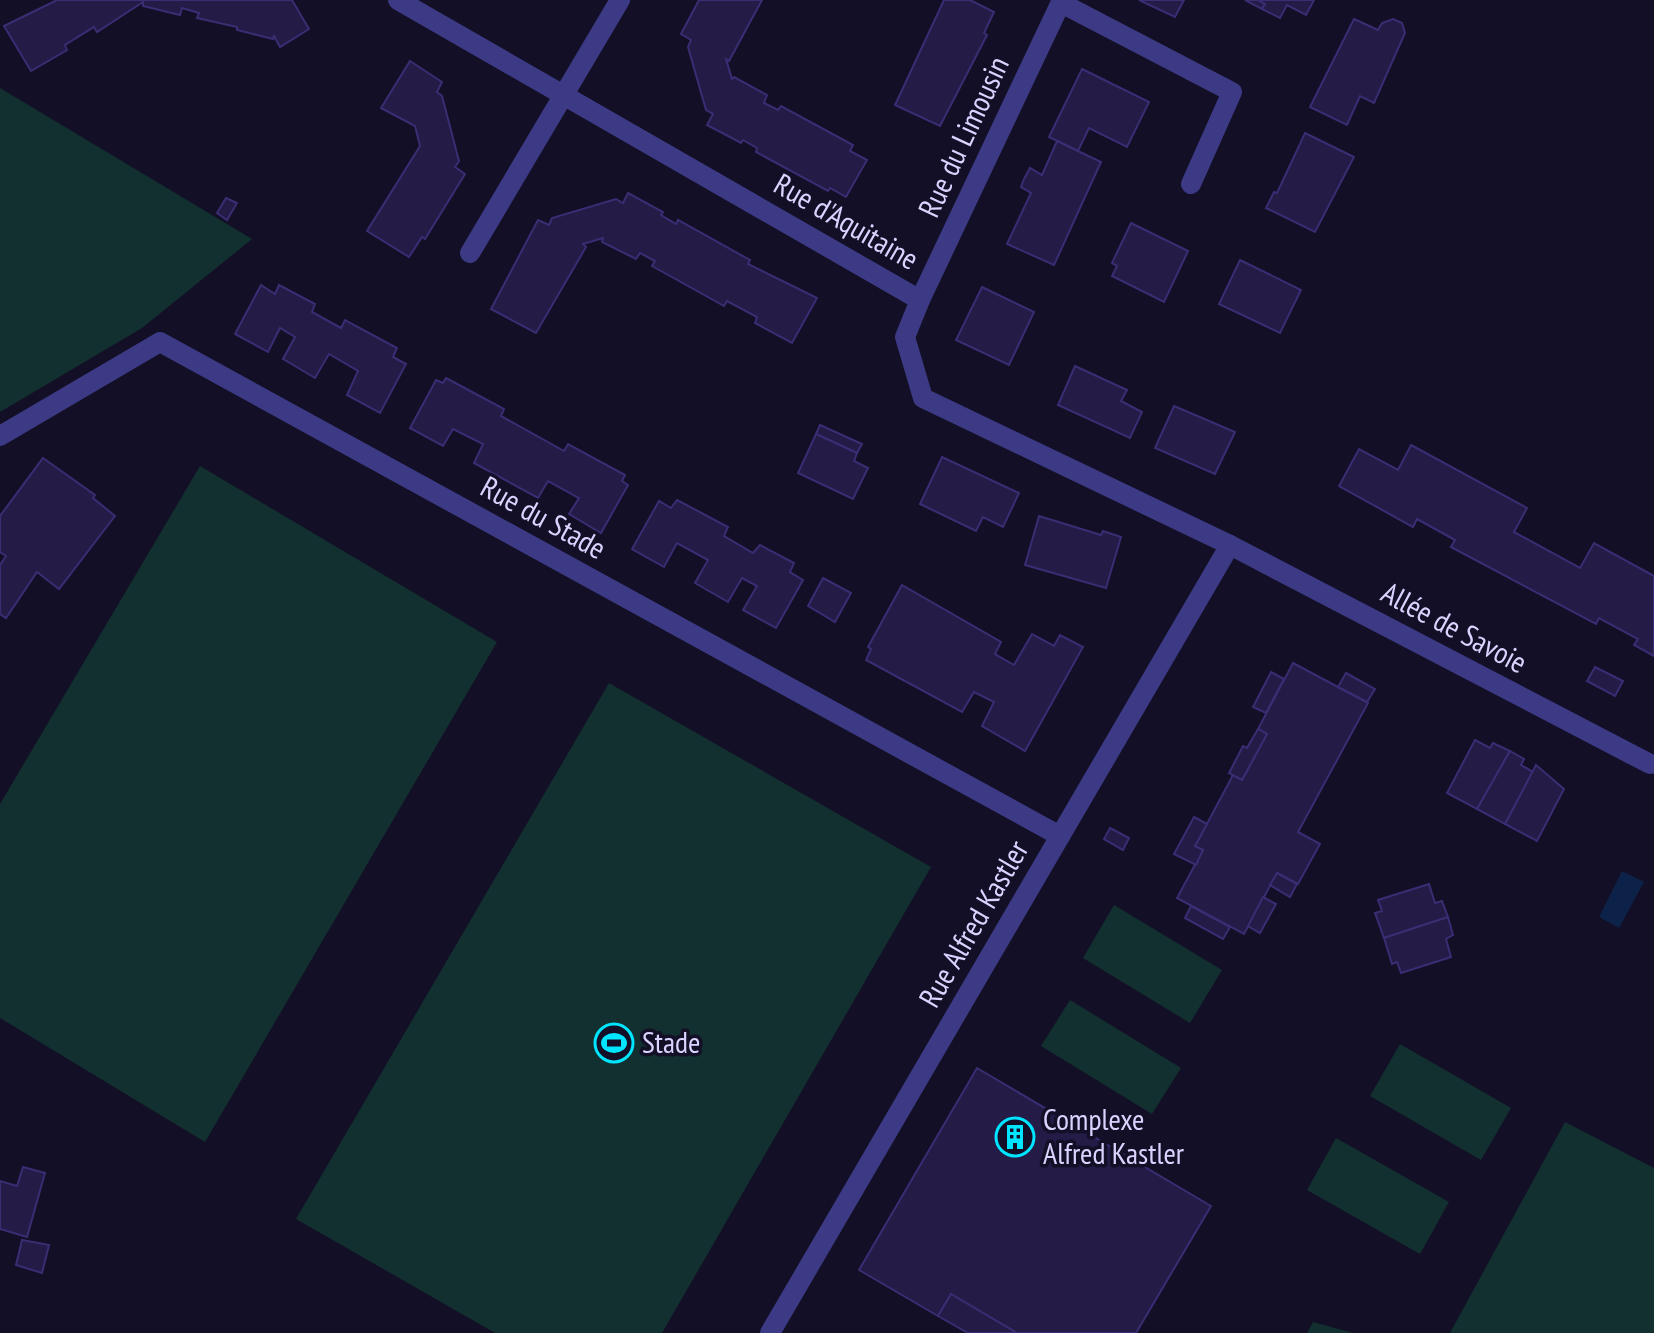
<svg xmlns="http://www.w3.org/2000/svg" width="1654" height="1333" viewBox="0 0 1654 1333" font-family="'PT Sans Narrow',sans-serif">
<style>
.green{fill:#12302f}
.water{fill:#0c2248}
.building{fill:#241b47;stroke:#3b2d73;stroke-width:2}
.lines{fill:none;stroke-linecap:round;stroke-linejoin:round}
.street{stroke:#3d3a85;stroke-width:20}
.labels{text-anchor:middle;stroke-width:7;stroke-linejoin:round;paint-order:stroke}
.street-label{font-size:30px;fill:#d9d4ff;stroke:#130f26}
.poi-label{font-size:30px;fill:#d9d4ff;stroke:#130f26;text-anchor:start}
</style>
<rect width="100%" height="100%" fill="#130f26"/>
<g class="green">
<path d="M0,88l252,151 -110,89 -142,84z"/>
<path d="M200,466l297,176 -292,500 -205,-124v-214z"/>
<path d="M609,683l322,184 -269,466h-167l-199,-114z"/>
<path d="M1114,905l108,65 -32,53 -107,-65z"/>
<path d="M1070,1000l111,68 -29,46 -111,-68z"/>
<path d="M1400,1044l111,64 -30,52 -111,-64z"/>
<path d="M1565,1122l89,46v165h-204z"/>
<path d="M1336,1138l113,64 -29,52 -113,-64z"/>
<path d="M1313,1322l40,11h-46z"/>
</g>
<path class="water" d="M1622,871l22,11 -25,46 -20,-11z"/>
<g class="building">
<path d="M57,0h235l17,29 -29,18 -6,-11 -1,3 -36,-9v-3l-40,-9 2,-5 -17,-5 -2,7 -37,-9v-4l-46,30 -3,-5 -29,18 2,5 -36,21 -27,-45z"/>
<path d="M699,0h63l-33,61 -3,-2 6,20 2,-2 33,18 -3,8 14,7 3,-4 72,39 -3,6 17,9 -21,37 -16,-9 -2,3 -72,-39 1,-4 -14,-8 -2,3 -34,-18 6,-11 -7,-4 -18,-63 3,-7 -10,-6z"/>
<path d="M944,0h26l24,12 -10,21 3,2 -47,91 -45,-21z"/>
<path d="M1139,0h45l-9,17z"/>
<path d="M1245,0h13l7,4 -3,5z"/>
<path d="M1258,0h56l-8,15 -19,-10 -7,13 -18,-9 3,-5z"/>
<path d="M1354,19l24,11 4,-7 11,-4 9,4 3,10 -31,70 -14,-7 -13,29 -37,-18z"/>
<path d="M410,61l32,21 -5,10 5,4 17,65 -4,6 10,7 -40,65 -3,-2 -13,20 -42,-26 53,-85 -5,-20 -34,-18z"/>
<path d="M1082,69l67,33 -22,45 -38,-19 -11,23 -29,-14z"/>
<path d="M1305,133l49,24 -39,75 -49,-24 8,-16 3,1z"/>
<path d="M1057,141l44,21 -47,103 -47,-21 24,-51 -10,-6 3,-8 6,-11 12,7z"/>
<path d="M628,193l35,19 -2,3 15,9 2,-4 72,40 -2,4 69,34 -25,45 -37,-20 2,-6 -30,-16 -3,5 -72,-40 3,-5 -15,-8 -4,6 -34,-17 1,-4 -20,6 3,3 -50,86 -45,-24 47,-89 11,5 3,-7 64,-19 7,4z"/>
<path d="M226,198l11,5 -10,17 -10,-7z"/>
<path d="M1131,223l57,28 -24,51 -52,-26 5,-10 -5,-3z"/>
<path d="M1240,260l61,30 -21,43 -61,-29z"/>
<path d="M261,285l14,9 4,-9 36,19 -3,8 29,16 4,-8 52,28 -4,9 13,7 -26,49 -33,-18 11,-24 -29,-17 -14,24 -32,-19 12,-22 -15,-9 -12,24 -33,-18z"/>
<path d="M982,287l52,25 -25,53 -53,-25z"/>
<path d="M1075,366l52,24 -6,11 21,11 -12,26 -72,-33z"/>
<path d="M446,378l58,31 -3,7 63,35 4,-7 57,31 -3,6 6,4 -27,48 -32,-19 10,-16 -31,-17 -10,17 -64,-35 9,-19 -30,-15 -10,17 -33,-18 26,-48 7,3z"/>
<path d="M1174,406l61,26 -20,42 -60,-26z"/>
<path d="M820,425l42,19 -5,9 -41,-19z"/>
<path d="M816,434l41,19 -3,8 14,7 -15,31 -55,-26z"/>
<path d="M1411,445l116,63 -13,24 66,36 14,-25 60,33v80l-20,-11 4,-6 -39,-21 -3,6 -145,-77 4,-7 -38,-21 -4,8 -74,-41 20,-37 39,21z"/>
<path d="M942,457l77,36 -16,34 -20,-10 -7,14 -56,-27z"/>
<path d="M43,458l52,37 -2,3 22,18 -56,73 -22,-17 -31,46 -6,-4v-49l6,-9 -6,-4v-36z"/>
<path d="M677,500l51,27 -4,9 29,17 7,-8 34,18 -4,9 13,8 -27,48 -33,-18 14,-24 -15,-8 -14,24 -33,-19 13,-23 -31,-17 -13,24 -32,-18 27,-48 12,7z"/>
<path d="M1039,516l62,19 2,-4 18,6 -15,51 -81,-23z"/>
<path d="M823,578l28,15 -16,29 -27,-16z"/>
<path d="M902,585l99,57 -6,12 19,11 18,-31 22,12 6,-11 23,12 -58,104 -43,-25 12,-24 -20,-10 -12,20 -96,-52 5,-11 -3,-2z"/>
<path d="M1293,663l75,40 -70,129 22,12 -22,40 -21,-11 -33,61 -67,-36 26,-48 -8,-4 38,-71 9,5 25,-46 -9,-5z"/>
<path d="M1595,667l28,14 -8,15 -28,-15z"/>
<path d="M1271,672l13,7 -18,34 -13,-6z"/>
<path d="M1346,673l29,16 -8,13 -29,-15z"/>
<path d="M1258,729l9,5 -25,46 -13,-7 14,-27 4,2z"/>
<path d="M1475,740l15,8 3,-5 17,8 -33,58 -30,-16z"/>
<path d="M1510,751l14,8 -3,6 12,7 -28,52 -28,-15z"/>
<path d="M1536,765l28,24 -27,52 -32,-17z"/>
<path d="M1194,817l13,7 -12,22 8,4 -7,15 -22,-11z"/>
<path d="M1110,828l19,10 -6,12 -19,-11z"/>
<path d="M1277,873l20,11 -7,13 -20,-12z"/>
<path d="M1429,884l6,19 7,-2 6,16 -64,21 -9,-25 7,-2 -4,-11z"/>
<path d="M1263,897l13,7 -16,29 -12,-7z"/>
<path d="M1191,906l39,21 -7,12 -38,-21z"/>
<path d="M1448,917l5,18 -7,4 5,18 -50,16 -4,-11 -5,2 -8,-26z"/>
<path d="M977,1068l234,138 -75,127h-119l-66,-39 -13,22 -79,-46z"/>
<path d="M23,1167l22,6 -18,64 -27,-8v-48l17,5z"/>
<path d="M22,1240l27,5 -7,28 -26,-8z"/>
<path d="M951,1294l66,39h-49l-30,-17z"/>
</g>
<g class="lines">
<g class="street">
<path d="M398,0l522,300 -15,37 18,61 307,147 420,219"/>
<path d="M1061,3l171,89 -41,92"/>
<path d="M470,253l150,-253"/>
<path d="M920,300l142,-300"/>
<path d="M0,436l160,-94 900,494"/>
<path d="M770,1333l460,-788"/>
</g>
</g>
<defs>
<g id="stadium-ring" transform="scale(2)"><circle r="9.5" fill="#130f26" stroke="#00e5ff" stroke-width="1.5"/><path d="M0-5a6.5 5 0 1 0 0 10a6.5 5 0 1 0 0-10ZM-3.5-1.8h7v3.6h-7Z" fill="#00e5ff"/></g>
<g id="building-ring" transform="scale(2)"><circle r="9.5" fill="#130f26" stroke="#00e5ff" stroke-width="1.5"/><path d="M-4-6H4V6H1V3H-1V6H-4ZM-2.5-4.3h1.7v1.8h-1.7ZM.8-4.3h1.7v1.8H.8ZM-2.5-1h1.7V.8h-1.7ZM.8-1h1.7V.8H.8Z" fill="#00e5ff"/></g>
</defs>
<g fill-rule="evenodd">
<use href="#stadium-ring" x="614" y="1043"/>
<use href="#building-ring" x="1015" y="1137"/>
</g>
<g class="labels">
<g class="street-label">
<text transform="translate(964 137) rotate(-65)" y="10">Rue du Limousin</text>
<text transform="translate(846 222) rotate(30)" y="10">Rue d'Aquitaine</text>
<text transform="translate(543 518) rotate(29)" y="10">Rue du Stade</text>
<text transform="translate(1454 628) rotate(28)" y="10">Allée de Savoie</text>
<text transform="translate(974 924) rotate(-60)" y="10">Rue Alfred Kastler</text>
</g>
<g class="poi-label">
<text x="642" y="1053">Stade</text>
<text x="1043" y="1130">Complexe<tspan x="1043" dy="34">Alfred Kastler</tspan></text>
</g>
</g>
</svg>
